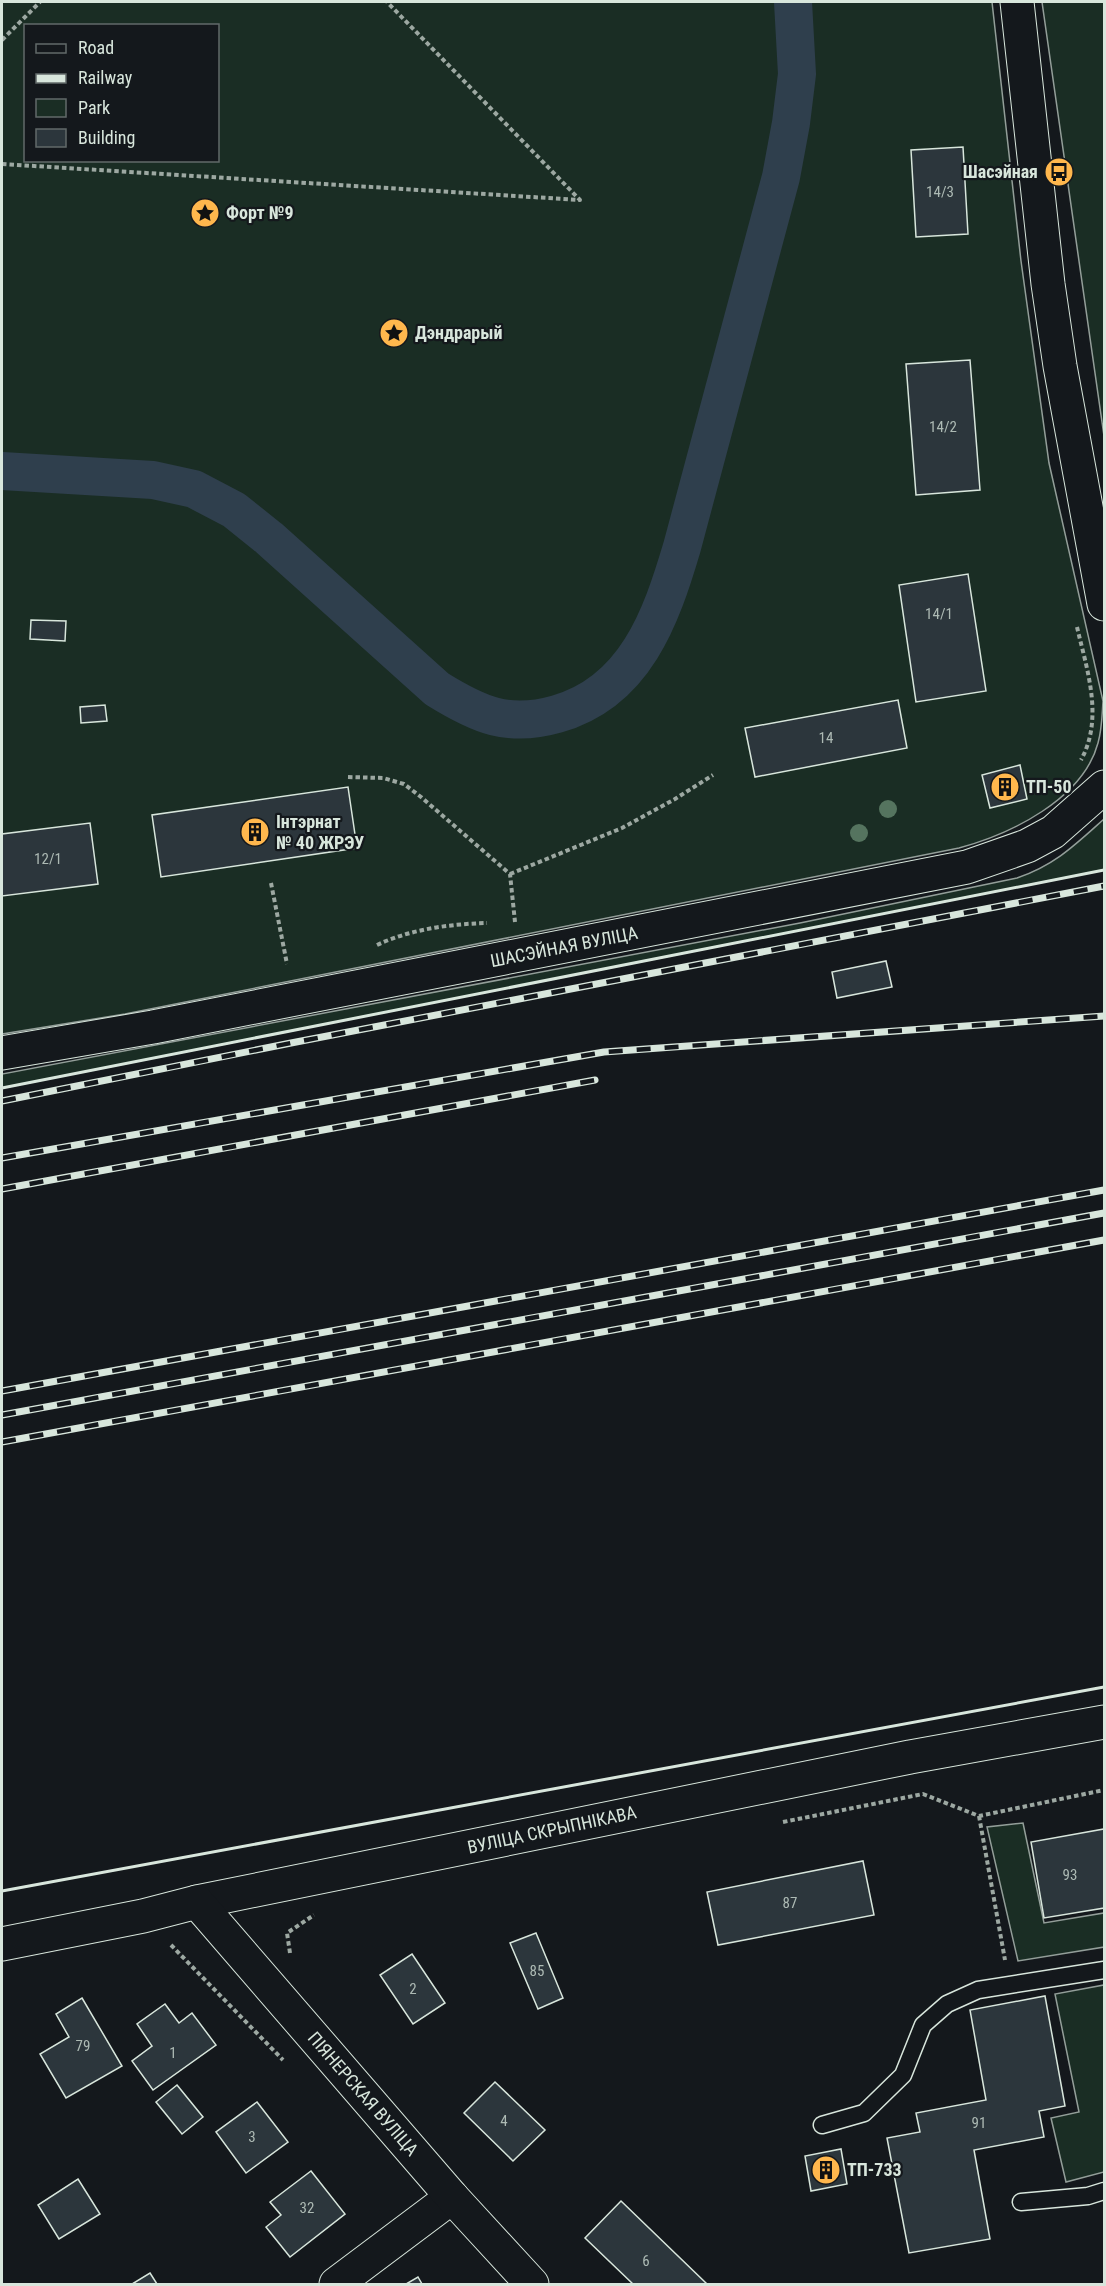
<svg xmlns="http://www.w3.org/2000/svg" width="1106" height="2286" viewBox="0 0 1106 2286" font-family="'Roboto Condensed',sans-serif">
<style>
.green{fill:#1a2d24;stroke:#939e99;stroke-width:1.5;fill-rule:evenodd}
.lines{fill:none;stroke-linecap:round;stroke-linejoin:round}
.canal{stroke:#2f3f4d;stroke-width:38}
.building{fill:#2c363c;stroke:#d8e6dc;stroke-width:1.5}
.service-casing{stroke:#d8e6dc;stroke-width:19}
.minor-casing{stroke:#d8e6dc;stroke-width:35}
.tertiary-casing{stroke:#d8e6dc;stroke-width:35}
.secondary-casing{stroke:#d8e6dc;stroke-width:35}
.primary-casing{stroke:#d8e6dc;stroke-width:35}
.path{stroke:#9da8a2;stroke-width:4;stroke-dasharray:4.5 3;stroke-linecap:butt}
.service{stroke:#14181c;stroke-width:16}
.minor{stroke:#14181c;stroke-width:33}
.tertiary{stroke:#14181c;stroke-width:33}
.secondary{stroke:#14181c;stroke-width:33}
.primary{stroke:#14181c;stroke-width:33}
.rail-casing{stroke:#d8e6dc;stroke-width:7}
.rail{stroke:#14181c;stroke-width:4.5;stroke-dasharray:14;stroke-linecap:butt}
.wall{stroke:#d8e6dc;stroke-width:3}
.tree{fill:#55745f}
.labels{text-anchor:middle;stroke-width:4.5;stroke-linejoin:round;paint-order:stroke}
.number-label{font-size:15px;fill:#adbab4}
.poi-label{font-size:18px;font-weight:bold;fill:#d8e6dc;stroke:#14181c;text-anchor:start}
.street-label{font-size:18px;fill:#d8e6dc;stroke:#14181c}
</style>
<rect width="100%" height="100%" fill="#14181c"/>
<g class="green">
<path d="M2,2h990l29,259 28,202 54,238c-1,15 -1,28 -5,42 -15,56 -87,91 -139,105l-834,166 -123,20zM26,26h192v134h-192z"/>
<path d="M1042,2h62v434z"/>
<path d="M1104,819v51l-1102,218v-14l798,-151 217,-45c38,-13 58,-33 87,-59z"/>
<path d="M1023,1823l21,100 60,-10v34l-86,14 -31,-134z"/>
<path d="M1104,1985v187l-38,10 -15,-64 28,-6 -24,-118z"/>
</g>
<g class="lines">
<path class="canal" d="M2,471l151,9 41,9 40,21 35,28 168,151c42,26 71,39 120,25 78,-22 104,-96 125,-167l99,-370 10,-54 6,-49 -4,-72"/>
</g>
<g class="building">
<path d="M963,147l5,87 -52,3 -5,-87z"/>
<path d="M970,360l10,130 -64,5 -10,-131z"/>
<path d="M968,574l18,117 -70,11 -17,-117z"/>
<path d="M31,620l35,1 -1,20 -35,-2z"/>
<path d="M898,700l9,48 -152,29 -10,-49z"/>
<path d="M105,705l2,16 -26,2 -1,-16z"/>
<path d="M1020,765l7,34 -37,9 -8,-33z"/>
<path d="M348,787l9,61 -196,29 -9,-62z"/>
<path d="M90,823l8,61 -96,12v-62z"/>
<path d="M886,961l6,26 -55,11 -5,-26z"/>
<path d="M1104,1829v79l-60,10 -13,-76z"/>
<path d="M863,1861l11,54 -156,30 -11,-53z"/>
<path d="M536,1933l27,65 -25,11 -28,-66z"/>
<path d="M412,1954l33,49 -32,21 -33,-49z"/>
<path d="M1045,1996l20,110 -26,5 5,26 -70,13 16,89 -81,14 -22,-115 33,-6 -4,-19 70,-13 -16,-90z"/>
<path d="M82,1998l40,68 -56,32 -26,-44 29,-17 -13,-23z"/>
<path d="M165,2004l14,19 13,-10 24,32 -63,45 -21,-29 20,-15 -15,-22z"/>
<path d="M495,2082l50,48 -32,31 -49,-48z"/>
<path d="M177,2085l26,32 -21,17 -26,-32z"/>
<path d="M257,2102l31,40 -42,31 -30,-41z"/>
<path d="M841,2149l6,35 -36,7 -6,-35z"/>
<path d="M311,2171l34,43 -55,43 -24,-30 15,-12 -11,-13z"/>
<path d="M78,2179l22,35 -41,25 -21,-34z"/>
<path d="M621,2201l86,83h-74l-48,-46z"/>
<path d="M150,2273l7,11h-25z"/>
<path d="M418,2277l4,7h-16z"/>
</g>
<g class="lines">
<g class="service-casing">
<g id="service">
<path d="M822,2125l42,-12 39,-38 20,-50 24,-21 31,-14 126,-20"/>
<path d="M1021,2202l67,-6 16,-5"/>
</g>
</g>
<g class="minor-casing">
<g id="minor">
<path d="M197,1902l713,-145 194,-35"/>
<path d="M336,2284l116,-87"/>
</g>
</g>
<g class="tertiary-casing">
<path id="tertiary" d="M2,1944l141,-28 54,-14 255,295 80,87"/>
</g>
<g class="secondary-casing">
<path id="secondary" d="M2,1053l151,-26 814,-160 60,-21 26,-14 51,-45"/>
</g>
<g class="primary-casing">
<path id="primary" d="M1017,2l31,282 12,82 44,238"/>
</g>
<g class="path">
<path d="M2,40l38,-38"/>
<path d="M2,164l578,36 -193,-198"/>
<path d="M1077,627c10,43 27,91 4,133"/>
<path d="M348,777l35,1 21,6 17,13 89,77 5,48"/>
<path d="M510,874l112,-46 53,-29 38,-24"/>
<path d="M271,883l16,81"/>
<path d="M377,945c34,-16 73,-21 110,-22"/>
<path d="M979,1816l26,144"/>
<path d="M783,1822l140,-28 56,22 125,-26"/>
<path d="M171,1945l112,115"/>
<path d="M290,1953l-3,-20 27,-18"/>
</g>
<use href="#service" class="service"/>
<use href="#minor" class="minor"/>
<use href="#tertiary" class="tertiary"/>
<use href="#secondary" class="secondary"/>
<use href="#primary" class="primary"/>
<g class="rail-casing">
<g id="rail">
<path d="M2,1101l289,-58 813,-157"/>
<path d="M2,1158l602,-106 500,-36"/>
<path d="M2,1189l593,-109"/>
<path d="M2,1391l1102,-201"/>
<path d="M2,1415l1102,-202"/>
<path d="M2,1442l1102,-202"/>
</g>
</g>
<use href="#rail" class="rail"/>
<g class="wall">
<path d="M2,1088l1102,-218"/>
<path d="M2,1891l1102,-204"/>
</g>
</g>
<g class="tree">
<circle cx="888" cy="809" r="9"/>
<circle cx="859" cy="833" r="9"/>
</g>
<defs>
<g id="bus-disc" transform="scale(1.5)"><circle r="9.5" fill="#ffb74d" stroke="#14181c"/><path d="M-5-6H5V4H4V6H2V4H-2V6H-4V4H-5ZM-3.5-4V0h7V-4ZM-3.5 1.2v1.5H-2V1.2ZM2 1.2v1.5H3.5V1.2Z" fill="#111"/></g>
<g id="sight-disc" transform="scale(1.5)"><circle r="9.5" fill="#ffb74d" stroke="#14181c"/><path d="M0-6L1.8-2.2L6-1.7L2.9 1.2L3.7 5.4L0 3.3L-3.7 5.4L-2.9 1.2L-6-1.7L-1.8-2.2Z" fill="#111"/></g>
<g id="building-disc" transform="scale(1.5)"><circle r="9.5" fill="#ffb74d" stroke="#14181c"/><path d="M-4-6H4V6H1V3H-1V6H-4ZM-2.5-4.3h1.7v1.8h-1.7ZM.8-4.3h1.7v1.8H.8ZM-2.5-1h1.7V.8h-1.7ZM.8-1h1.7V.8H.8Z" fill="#111"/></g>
</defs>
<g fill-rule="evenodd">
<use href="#bus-disc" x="1059" y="172"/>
<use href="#sight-disc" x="205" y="213"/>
<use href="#sight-disc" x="394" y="333"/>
<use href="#building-disc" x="1005" y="787"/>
<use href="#building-disc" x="255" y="832"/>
<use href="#building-disc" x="826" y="2170"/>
</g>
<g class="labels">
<g class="number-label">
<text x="940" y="197">14/3</text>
<text x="943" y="432">14/2</text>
<text x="939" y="619">14/1</text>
<text x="826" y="743">14</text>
<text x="48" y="864">12/1</text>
<text x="1070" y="1880">93</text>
<text x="790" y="1908">87</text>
<text x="537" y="1976">85</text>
<text x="413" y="1994">2</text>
<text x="83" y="2051">79</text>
<text x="173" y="2058">1</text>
<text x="504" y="2126">4</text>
<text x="979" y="2128">91</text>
<text x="252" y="2142">3</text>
<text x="307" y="2213">32</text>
<text x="646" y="2266">6</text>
</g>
<g class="poi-label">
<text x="1038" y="178" text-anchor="end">Шасэйная</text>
<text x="226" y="219">Форт №9</text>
<text x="415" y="339">Дэндрарый</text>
<text x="1026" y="793">ТП-50</text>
<text x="276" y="828">Інтэрнат<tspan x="276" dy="21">№ 40 ЖРЭУ</tspan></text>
<text x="847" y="2176">ТП-733</text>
</g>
<g class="street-label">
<text transform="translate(564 947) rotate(-11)" y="6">ШАСЭЙНАЯ ВУЛІЦА</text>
<text transform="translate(552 1830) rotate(-12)" y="6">ВУЛІЦА СКРЫПНІКАВА</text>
<text transform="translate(363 2094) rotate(49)" y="6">ПІЯНЕРСКАЯ ВУЛІЦА</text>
</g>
</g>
<rect width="1106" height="2286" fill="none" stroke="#d8e6dc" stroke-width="6"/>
<rect x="24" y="24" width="195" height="138" fill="#14181c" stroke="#626a69" stroke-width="1.5"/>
<rect x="36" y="44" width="30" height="9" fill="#14181c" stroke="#626a69" stroke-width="1.5"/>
<text x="78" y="54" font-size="18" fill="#d8e6dc">Road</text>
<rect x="36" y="74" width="30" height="9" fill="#d8e6dc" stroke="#626a69" stroke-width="1.5"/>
<text x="78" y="84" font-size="18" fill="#d8e6dc">Railway</text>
<rect x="36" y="99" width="30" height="18" fill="#1a2d24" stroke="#626a69" stroke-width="1.5"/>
<text x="78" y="114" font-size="18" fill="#d8e6dc">Park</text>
<rect x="36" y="129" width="30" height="18" fill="#2c363c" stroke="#626a69" stroke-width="1.5"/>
<text x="78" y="144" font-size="18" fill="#d8e6dc">Building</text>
</svg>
